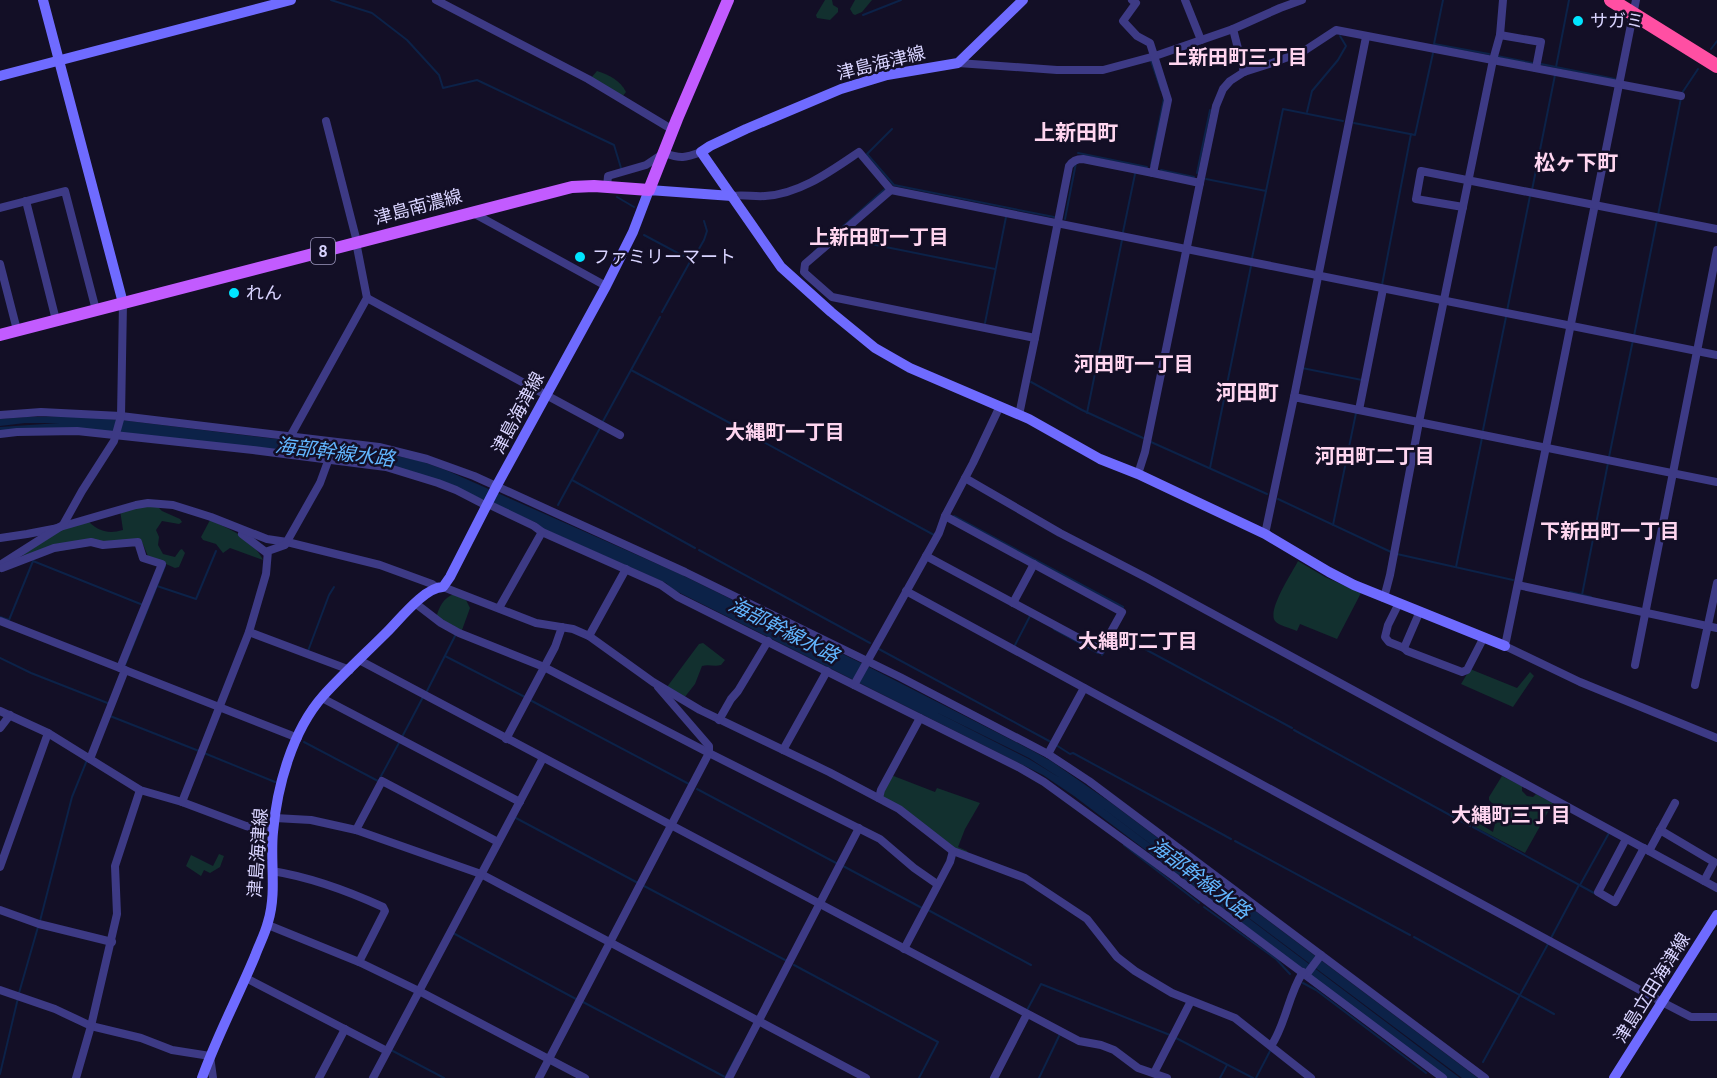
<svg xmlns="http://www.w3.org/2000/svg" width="1717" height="1078" viewBox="0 0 1717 1078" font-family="Ubuntu,'Noto Sans JP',sans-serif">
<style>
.green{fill:#12302f}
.water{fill:#0c2248;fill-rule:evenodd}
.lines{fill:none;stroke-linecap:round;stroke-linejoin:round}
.stream{stroke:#0c2248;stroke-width:2}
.street{stroke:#3d3a85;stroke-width:8}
.secondary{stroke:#6f6bff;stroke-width:10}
.primary{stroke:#c25bff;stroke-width:12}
.highway{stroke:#ff4fa3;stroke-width:14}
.poi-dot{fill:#00e5ff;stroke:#130f26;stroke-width:2}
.labels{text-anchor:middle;stroke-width:5;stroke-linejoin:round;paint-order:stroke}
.shield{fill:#130f26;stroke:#9e99be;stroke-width:1.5}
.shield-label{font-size:16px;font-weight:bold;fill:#d9d4ff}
.poi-label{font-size:18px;fill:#d9d4ff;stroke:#130f26;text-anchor:start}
.street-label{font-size:18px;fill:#d9d4ff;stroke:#130f26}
.neighbourhood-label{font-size:20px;font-weight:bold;fill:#ffd6f0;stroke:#130f26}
.water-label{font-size:20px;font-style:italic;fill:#62b6ff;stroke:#130f26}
.quarter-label{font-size:21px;font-weight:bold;fill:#ffd6f0;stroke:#130f26}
</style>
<rect width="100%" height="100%" fill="#130f26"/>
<g class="green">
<path d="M825,0h7l1,5 5,3v4l-8,8 -13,-2 -1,-3z"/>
<path d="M855,0h17l-10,12 -7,3 -2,-1 -3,-5z"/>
<path d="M597,71c12,4 23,9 29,21l-4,5 -31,-19z"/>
<path d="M157,506l5,5 18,8 2,3 -3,2 -17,-3 -6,9 3,7 -1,8 5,9 12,3 5,-7 2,-1 3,4 -6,14 -4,1 -27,-12 -7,-16 -35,3 -81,14 -2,-1 1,-3 42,-27 23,-4c11,10 20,12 34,8l-3,-20 17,-3z"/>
<path d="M210,520c20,9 43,19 53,40l-33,-12 -7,5 -7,-9 -13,-4 -2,-3z"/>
<path d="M1298,561l27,16 36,16 -24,46 -37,-15 -3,7c-6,-3 -18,-5 -22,-10 -8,-11 17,-48 23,-60z"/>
<path d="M454,594l11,4 5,10 -8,22 -3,2 -23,-14c3,-11 7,-20 18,-24z"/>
<path d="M703,643l22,17 -4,5c-7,2 -12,-1 -19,1l-7,18 -11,14 -17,-11 32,-43z"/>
<path d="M1470,669l47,19 13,-16 4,4 -21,31 -52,-23z"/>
<path d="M891,775l44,17 2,-4 43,15 -15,26 -7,18 9,4 2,4 -14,-5 -72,-53 1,-9z"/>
<path d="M1502,776l20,10v5l5,5 6,1 3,-3 17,9 -28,50 -52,-27 2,-3 5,1 13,8 4,-16 -1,-9 -7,-7v-3z"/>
<path d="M219,854l5,2 -4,11 -10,6 -6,-3 -3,6 -15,-10 5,-11 22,11z"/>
</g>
<path class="water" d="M73,416l48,4 247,30 53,11 27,10 232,103 185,91 168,86 18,10 59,41 368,276h-16l-366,-275 364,275h-13l-373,-282 -31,-21 -371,-186 -6,-6 -124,-55 -5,-5c-41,-18 -83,-37 -126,-52l-293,-38 -118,-2v-4l59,-4h-34l-25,3v-7l26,-2zM936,712l93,46 31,20 -31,-19z"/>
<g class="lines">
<g class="stream">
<path d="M331,0l41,13 35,27 32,35 4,13 34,-8 137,65 7,23"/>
<path d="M1443,0l-9,44 55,10"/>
<path d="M863,15l38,-15"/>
<path d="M1711,49l6,-8"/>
<path d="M1497,56l35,7"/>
<path d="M1151,61l10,29"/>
<path d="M1541,64l74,15"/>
<path d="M1556,67l13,-67"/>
<path d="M1682,93l16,-24"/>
<path d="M1307,112l5,-21 26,-31 8,-14 -6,-10"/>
<path d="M1354,123l61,12 18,-82"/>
<path d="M892,129l-25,25 27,31 160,32"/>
<path d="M1078,153l69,14"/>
<path d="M1151,165l13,-67"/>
<path d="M1161,170l33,7"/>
<path d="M1197,173l13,-63"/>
<path d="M1206,179l60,12 17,-82 60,12"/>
<path d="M1532,190l23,-115"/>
<path d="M617,197l17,10"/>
<path d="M1658,215l23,-117"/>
<path d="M1065,219l11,-56"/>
<path d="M1123,232l12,-58"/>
<path d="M644,235l47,25 -29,52"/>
<path d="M841,238l154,31"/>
<path d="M814,252l71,-63"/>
<path d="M1252,258l14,-67"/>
<path d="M692,261l12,-21 3,-9 -3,-10"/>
<path d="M1382,285l29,-151"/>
<path d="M1507,311l23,-115"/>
<path d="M660,317l-29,53 125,67"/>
<path d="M985,323l21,-106"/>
<path d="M1634,336l23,-116"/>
<path d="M1302,368l60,12"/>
<path d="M1031,382l51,28 61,28"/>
<path d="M1087,413l35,-173"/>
<path d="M602,423l29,-53"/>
<path d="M1483,430l23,-113"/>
<path d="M758,439l176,96"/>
<path d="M1151,442l116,52"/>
<path d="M1609,457l24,-117"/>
<path d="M1210,468l41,-202"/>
<path d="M572,480l123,68"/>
<path d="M1278,499l113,53"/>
<path d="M558,505l42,-77"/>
<path d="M954,516l169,91"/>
<path d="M1333,525l23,-112"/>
<path d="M699,550l171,93"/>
<path d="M1397,554l116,26"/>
<path d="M1456,567l26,-129"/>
<path d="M157,586l39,13 20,-48"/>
<path d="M1570,592l21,5"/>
<path d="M1582,595l26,-132"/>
<path d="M0,617l9,3 24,-59 110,44"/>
<path d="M1054,629l44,24"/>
<path d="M1115,633l177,95"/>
<path d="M1014,647l16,-31"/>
<path d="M877,648l174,94"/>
<path d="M308,651l21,-56 5,-8"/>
<path d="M1102,655l4,-6"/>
<path d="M445,656l80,41"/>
<path d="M0,658l31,15 79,31"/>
<path d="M125,665l40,-99"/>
<path d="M426,693l30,-59"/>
<path d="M530,700l159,84"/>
<path d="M110,716l89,35"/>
<path d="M1294,730l176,96"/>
<path d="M402,737l21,-40"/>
<path d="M304,742l74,39"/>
<path d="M1056,745l14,9 3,-1 158,86"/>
<path d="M204,753l71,29"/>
<path d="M380,778l20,-37"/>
<path d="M697,789l141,75"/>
<path d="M514,817l124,66"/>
<path d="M1473,827l121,66"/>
<path d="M1235,841l175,94"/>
<path d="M1124,845l75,58"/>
<path d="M843,866l79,42"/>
<path d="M1580,885l29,-52"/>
<path d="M644,886l143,75"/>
<path d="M1204,907l72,52 14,15"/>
<path d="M928,910l103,55"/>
<path d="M40,921l32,-124 15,-37"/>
<path d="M453,933l123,66"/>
<path d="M1414,937l140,77"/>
<path d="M1551,938l28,-53"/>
<path d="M794,965l144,77 -19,36"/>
<path d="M1303,983l13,7 110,83"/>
<path d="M19,993l19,-66"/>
<path d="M583,1002l142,75"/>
<path d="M1026,1012l15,-28 129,51"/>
<path d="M1176,1038l77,40"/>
<path d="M391,1050l53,28"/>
<path d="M1483,1062l65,-118"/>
<path d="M0,1074l18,-76"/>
<path d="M725,1078l13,-25"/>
<path d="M1039,1078l21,-44"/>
<path d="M1220,1078l7,-13"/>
<path d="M1256,1078l14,-27"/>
</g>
<g class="street">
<path d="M436,0l152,79 85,51"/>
<path d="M1185,0l16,40"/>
<path d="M1636,0c-43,215 -86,431 -131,646l75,36 137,56"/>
<path d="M1233,29l11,43"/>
<path d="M1500,35l41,7 -5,26"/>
<path d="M958,63l99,7h46l52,-14 78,-27 47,-21 22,-8"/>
<path d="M326,121l31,121"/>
<path d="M1153,173l47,10 16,-77 7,-17 7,-8 14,-9 28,-9 32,-12 32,-21 345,66"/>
<path d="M607,187l1,-11 38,-11 18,-12c17,6 21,5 37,-1"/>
<path d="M891,190l-86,74 -1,8 3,3 25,22 203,41 34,-172c4,-5 7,-7 14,-7l70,14 15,-73 -18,-57 -13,-7 -14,-15 13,-18 -4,-3"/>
<path d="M732,196c11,-2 22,1 33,0 35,-2 66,-25 94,-44l32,38 826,165"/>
<path d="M26,201l30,119"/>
<path d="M1463,207l-47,-8 5,-28 296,58"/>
<path d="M0,208l65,-17 31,119"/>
<path d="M473,213l133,73"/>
<path d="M0,264l17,66"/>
<path d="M367,298l253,137"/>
<path d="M1294,397l72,-360"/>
<path d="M1359,410l24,-121"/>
<path d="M0,415l41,-3 80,4 258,31 48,12 47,17 211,96 215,105 148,77 41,27 396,297"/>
<path d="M1019,415l16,-77"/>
<path d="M0,434l17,-2 60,-1 176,19 133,17 52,16 18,7 31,16"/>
<path d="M290,437l77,-139 -11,-56"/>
<path d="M1138,474l7,-22 55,-269"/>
<path d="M965,478l95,55 87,45 570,310"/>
<path d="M488,504l46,22 8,6 119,53 17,12 342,171 24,14 128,93 271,203"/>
<path d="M242,534l25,19"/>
<path d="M1265,534l29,-137 423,85"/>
<path d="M0,538l27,-4 26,-5 83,-24 12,-2 25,2 38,12 56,22 20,3 93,23 52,19 4,3"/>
<path d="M926,556l175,94 21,-38 -177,-96"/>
<path d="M0,565l63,-40 19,-34 32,-50 7,-25 2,-113"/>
<path d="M2,568l52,-20 37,-6 12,3 35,-3 5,16 19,6 -42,104"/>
<path d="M1518,585l199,43"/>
<path d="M443,587l93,36 37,6 16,7 64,46 47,28 129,62 70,37 54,42 72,27 62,41 30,38 18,14 37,22 63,25 76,60"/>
<path d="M906,591l756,411 29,15h26"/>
<path d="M1384,598l6,-23 29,-153 74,-362 7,-25 3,-35"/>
<path d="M415,603l26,20 18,10 85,34 165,86 171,86 34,29 23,16"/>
<path d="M1013,603l21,-39"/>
<path d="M1399,603l-11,22 -3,12 4,5 15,6"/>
<path d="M499,608l43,-76"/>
<path d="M1420,611l-16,37 3,3 55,21 5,-2 17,-33"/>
<path d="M0,621l298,117"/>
<path d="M249,632l101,38"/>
<path d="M589,636l37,-67"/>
<path d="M359,660l720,381 22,4 13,5 24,18 29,10"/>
<path d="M1635,665l82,-415"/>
<path d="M854,685l85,-152 6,-17 28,-53 27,-57"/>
<path d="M1695,685l22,-102"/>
<path d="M322,698l198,104"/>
<path d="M0,711l48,22 92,57 42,12 64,24 27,6"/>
<path d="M719,720l12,-21 7,-8 30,-50"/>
<path d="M0,728l10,-13"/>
<path d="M506,739l49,-92 7,-20"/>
<path d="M783,750l44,-79"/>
<path d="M1048,754l36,-66"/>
<path d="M90,759l35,-89"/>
<path d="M879,798l2,-8 39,-72"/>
<path d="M182,802l67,-170 17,-58 2,-23 17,-6 35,-62 15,-41"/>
<path d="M275,818l36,2 45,10 125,44 385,204"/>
<path d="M356,830l26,-49 116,61"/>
<path d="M1660,830l54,32 -10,19"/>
<path d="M1626,839l-28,53 17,10 29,-54"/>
<path d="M1649,851l26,-48"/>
<path d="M0,867l48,-134"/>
<path d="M272,871c38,6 76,20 111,36l2,4 -26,51"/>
<path d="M0,910l39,14 73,18"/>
<path d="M268,925l91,37 60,29 166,87"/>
<path d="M904,949l46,-87 3,-11"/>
<path d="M1306,975l15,-20"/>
<path d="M246,978l141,73"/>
<path d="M0,990l55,19 36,17 50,12 31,12 38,6 3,22"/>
<path d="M1271,1046c15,-22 17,-51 32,-74"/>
<path d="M1154,1073l37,-72"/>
<path d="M76,1078l15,-52 26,-112 -2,-48 25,-76"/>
<path d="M319,1078l26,-49"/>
<path d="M373,1078l170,-320"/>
<path d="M539,1078l170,-325v-7l-51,-59"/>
<path d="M729,1078l130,-250"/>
<path d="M994,1078l33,-64"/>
</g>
<g class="secondary">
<path d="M43,0l80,303"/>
<path d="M1023,0l-65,63 -71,12 -46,14 -95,40 -36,17 -9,6 80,115 50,45 44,36 35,20 119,51 71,40 38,15 127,60 64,38 25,13 151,61"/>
<path d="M0,76l291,-76"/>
<path d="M202,1078c15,-42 36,-81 53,-122 4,-11 10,-22 13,-34 9,-29 2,-61 5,-90 4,-45 19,-101 50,-136 20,-22 43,-43 64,-64 13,-13 38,-45 56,-45l7,-10 46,-90 110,-201 27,-54 16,-42 83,6"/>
<path d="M1614,1078l103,-163"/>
</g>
<path class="primary" d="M0,335l572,-148 22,-1 55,4 28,-71 51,-119"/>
<path class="highway" d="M1611,0l106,66"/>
</g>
<g class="poi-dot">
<circle cx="1578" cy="21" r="6"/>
<circle cx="580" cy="257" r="6"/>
<circle cx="234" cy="293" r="6"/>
</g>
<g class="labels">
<rect class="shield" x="311" y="238" width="24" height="26" rx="4.5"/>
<g class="shield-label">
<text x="323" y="257">8</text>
</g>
<g class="poi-label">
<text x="1590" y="27">サガミ</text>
<text x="592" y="263">ファミリーマート</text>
<text x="246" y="299">れん</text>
</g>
<g class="street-label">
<text transform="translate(881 63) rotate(-14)" y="6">津島海津線</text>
<text transform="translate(418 207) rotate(-15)" y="6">津島南濃線</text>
<text transform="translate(518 413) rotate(-62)" y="6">津島海津線</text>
<text transform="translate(258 853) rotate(-86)" y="6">津島海津線</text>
<text transform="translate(1652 988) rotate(-58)" y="6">津島立田海津線</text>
</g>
<g class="neighbourhood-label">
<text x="1238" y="64">上新田町三丁目</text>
<text x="879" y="244">上新田町一丁目</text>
<text x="1134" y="371">河田町一丁目</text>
<text x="785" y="439">大縄町一丁目</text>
<text x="1375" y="463">河田町二丁目</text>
<text x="1610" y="538">下新田町一丁目</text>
<text x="1138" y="648">大縄町二丁目</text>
<text x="1511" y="822">大縄町三丁目</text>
</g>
<g class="water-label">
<text transform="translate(335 452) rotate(7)" y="7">海部幹線水路</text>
<text transform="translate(784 630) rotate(27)" y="7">海部幹線水路</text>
<text transform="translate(1200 878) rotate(37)" y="7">海部幹線水路</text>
</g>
<g class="quarter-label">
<text x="1076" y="140">上新田町</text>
<text x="1576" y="170">松ヶ下町</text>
<text x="1247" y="400">河田町</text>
</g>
</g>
</svg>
